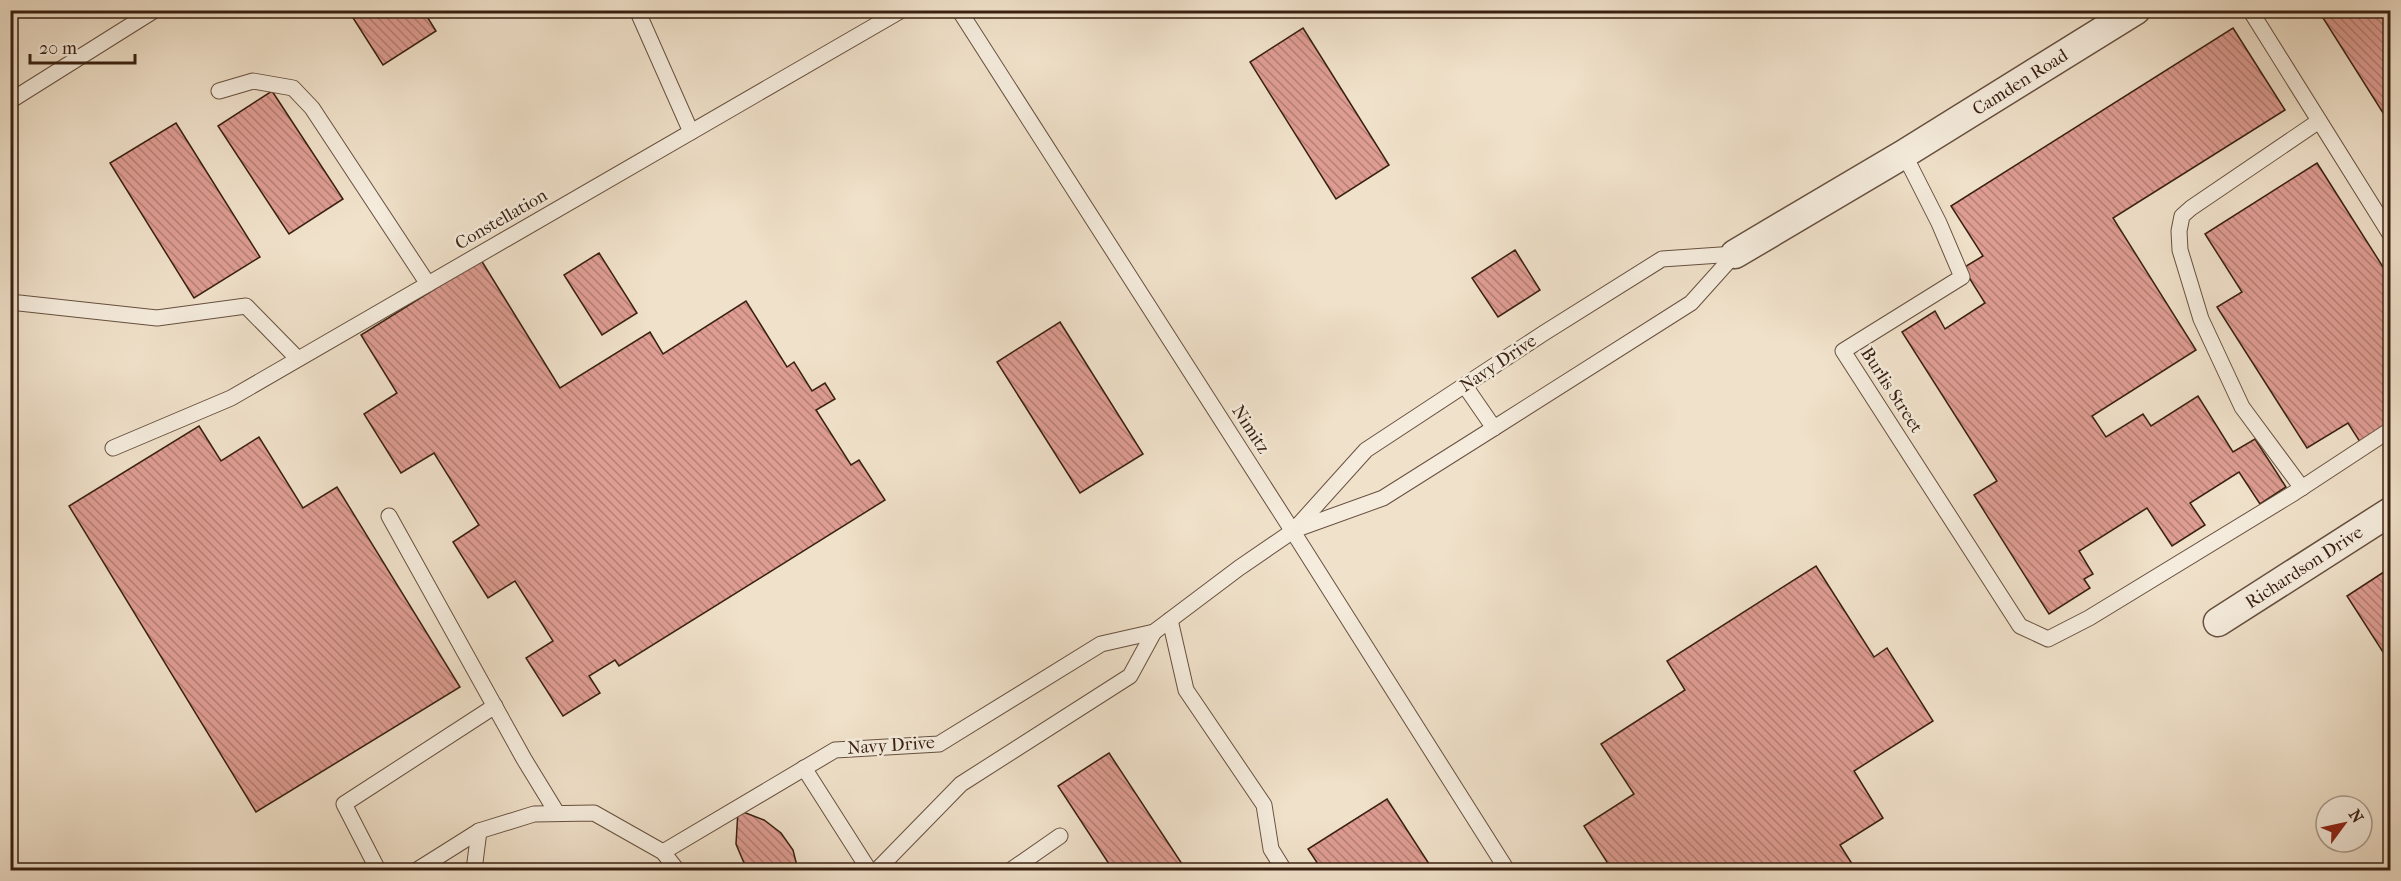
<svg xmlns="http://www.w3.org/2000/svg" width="2401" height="881" viewBox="0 0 2401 881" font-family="'IM FELL French Canon',serif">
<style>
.building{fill:url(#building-back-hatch);stroke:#392011;stroke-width:1.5}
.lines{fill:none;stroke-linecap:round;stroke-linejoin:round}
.service-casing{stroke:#67503f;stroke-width:17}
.minor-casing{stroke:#67503f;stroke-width:31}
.service{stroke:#f5ecdd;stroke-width:15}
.minor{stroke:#f5ecdd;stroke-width:28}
.labels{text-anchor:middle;stroke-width:5;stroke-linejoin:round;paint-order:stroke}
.street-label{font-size:18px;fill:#392011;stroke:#f5ecdd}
</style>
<defs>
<pattern id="building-back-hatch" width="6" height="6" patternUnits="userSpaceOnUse" patternTransform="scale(1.5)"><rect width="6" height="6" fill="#de9c92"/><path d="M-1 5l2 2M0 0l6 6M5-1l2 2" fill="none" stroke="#b57f76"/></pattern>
</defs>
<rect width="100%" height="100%" fill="#f0e1ca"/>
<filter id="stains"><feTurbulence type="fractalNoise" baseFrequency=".00333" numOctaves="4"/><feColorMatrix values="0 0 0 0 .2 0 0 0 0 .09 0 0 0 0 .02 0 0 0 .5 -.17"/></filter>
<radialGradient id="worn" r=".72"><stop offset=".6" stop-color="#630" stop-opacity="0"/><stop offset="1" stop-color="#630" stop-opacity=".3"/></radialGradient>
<g class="building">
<path d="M348,10h75l13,21 -53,34z"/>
<path d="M2318,10h72v114z"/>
<path d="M1303,28l86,137 -53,34 -86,-137z"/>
<path d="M2233,28l52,82 -172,108 83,132 -104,66 14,21 37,-23 8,12 47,-30 35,56 22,-13 31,48 -26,17 -21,-32 -49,31 15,22 -33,21 -25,-38 -68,43 14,23 -9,5 6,9 -41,26 -75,-119 23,-14 -95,-149 33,-21 10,18 40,-26 -22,-35 20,-12 -32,-50z"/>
<path d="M272,91l71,108 -54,35 -71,-108z"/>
<path d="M176,123l84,134 -66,41 -84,-135z"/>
<path d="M2317,163l73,115v149l-28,18 -14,-22 -41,25 -90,-141 25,-15 -37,-58z"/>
<path d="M1515,250l25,40 -42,27 -26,-39z"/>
<path d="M599,253l38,60 -35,22 -38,-60z"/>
<path d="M481,260l79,128 90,-56 13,22 83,-53 41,66 7,-5 18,29 13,-8 10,16 -19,11 35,55 8,-5 26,40 -266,166 -4,-6 -26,16 11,17 -37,23 -37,-58 27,-17 -38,-60 -27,17 -35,-56 26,-17 -45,-72 -33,20 -37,-59 33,-21 -36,-58z"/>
<path d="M1060,322l83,132 -63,39 -83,-131z"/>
<path d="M199,426l22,35 38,-24 44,71 34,-21 123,200 -204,125 -187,-306z"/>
<path d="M1816,566l58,91 13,-9 46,73 -79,50 29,47 -43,27 16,25h-244l-28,-44 50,-32 -33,-50 84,-54 -18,-29z"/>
<path d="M2390,568v95l-43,-67z"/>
<path d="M1109,753l77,117h-73l-55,-84z"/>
<path d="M1387,799l46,71h-111l-14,-21z"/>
<path d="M738,810l26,10 17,13 12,17 5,20h-51l-11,-26z"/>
</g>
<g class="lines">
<g class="service-casing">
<g id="service">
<path d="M637,10l54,122"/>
<path d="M959,10l338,528 210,332"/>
<path d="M2250,10l140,224"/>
<path d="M219,91l34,-10 40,7 19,20 116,176"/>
<path d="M10,101l145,-91"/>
<path d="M1904,154l35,69 23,54 -119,74 177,275 28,13 41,-21 205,-125 96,-63"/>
<path d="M10,302l147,16 89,-12 51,52"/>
<path d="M1465,386l29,42"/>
<path d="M113,448l118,-50 671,-388"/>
<path d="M2302,488l-60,-81 -41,-88 -21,-69 -1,-19 3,-15 9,-8 128,-87"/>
<path d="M389,516l135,243 33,54"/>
<path d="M1297,529l86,-31 111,-70 197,-125 44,-49"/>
<path d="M1170,620l16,70 78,115 7,44 13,21"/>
<path d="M804,768l65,102"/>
<path d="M663,852l172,-102 104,-6 162,-100 53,-12 85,-64 54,-37 73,-81 178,-117 118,-74 73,-5"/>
<path d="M378,870l-34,-66 151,-98"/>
<path d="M417,870l62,-39 55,-17 60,-1 69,39 14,18"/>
<path d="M474,870l5,-39"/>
<path d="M877,870l84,-86 169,-108 24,-44"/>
<path d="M1011,870l49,-34"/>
</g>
</g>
<g class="minor-casing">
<g id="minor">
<path d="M1735,254l169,-100 232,-144"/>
<path d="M2218,622l172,-110"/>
</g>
</g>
<use href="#service" class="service"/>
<use href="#minor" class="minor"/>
</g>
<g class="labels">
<g class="street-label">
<text transform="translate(2020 82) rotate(-32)" y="6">Camden Road</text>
<text transform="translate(501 219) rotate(-30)" y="6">Constellation</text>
<text transform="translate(1498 363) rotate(-34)" y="6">Navy Drive</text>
<text transform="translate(1892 390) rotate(57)" y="6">Burlis Street</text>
<text transform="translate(1251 429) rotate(57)" y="6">Nimitz</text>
<text transform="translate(2304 567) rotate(-33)" y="6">Richardson Drive</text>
<text transform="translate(891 745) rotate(-4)" y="6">Navy Drive</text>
</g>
</g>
<rect width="2401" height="881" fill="none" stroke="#f0e1ca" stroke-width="36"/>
<rect x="12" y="12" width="2377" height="857" fill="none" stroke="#392011" stroke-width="3"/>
<rect x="18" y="18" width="2365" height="845" fill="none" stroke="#392011" stroke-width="1.5"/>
<g transform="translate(2344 824) rotate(57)"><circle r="28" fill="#f5ecdd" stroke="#aa9a8b" stroke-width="1.5"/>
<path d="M0-4.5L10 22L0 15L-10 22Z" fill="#8f2418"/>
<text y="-9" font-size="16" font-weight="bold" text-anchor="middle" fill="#392011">N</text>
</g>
<path d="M30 54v9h105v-9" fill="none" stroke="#392011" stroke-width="3"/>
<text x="39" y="54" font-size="18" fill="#392011" stroke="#f5ecdd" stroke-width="4.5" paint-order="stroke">20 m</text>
<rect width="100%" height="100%" filter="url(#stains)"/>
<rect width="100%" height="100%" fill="url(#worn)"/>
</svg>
